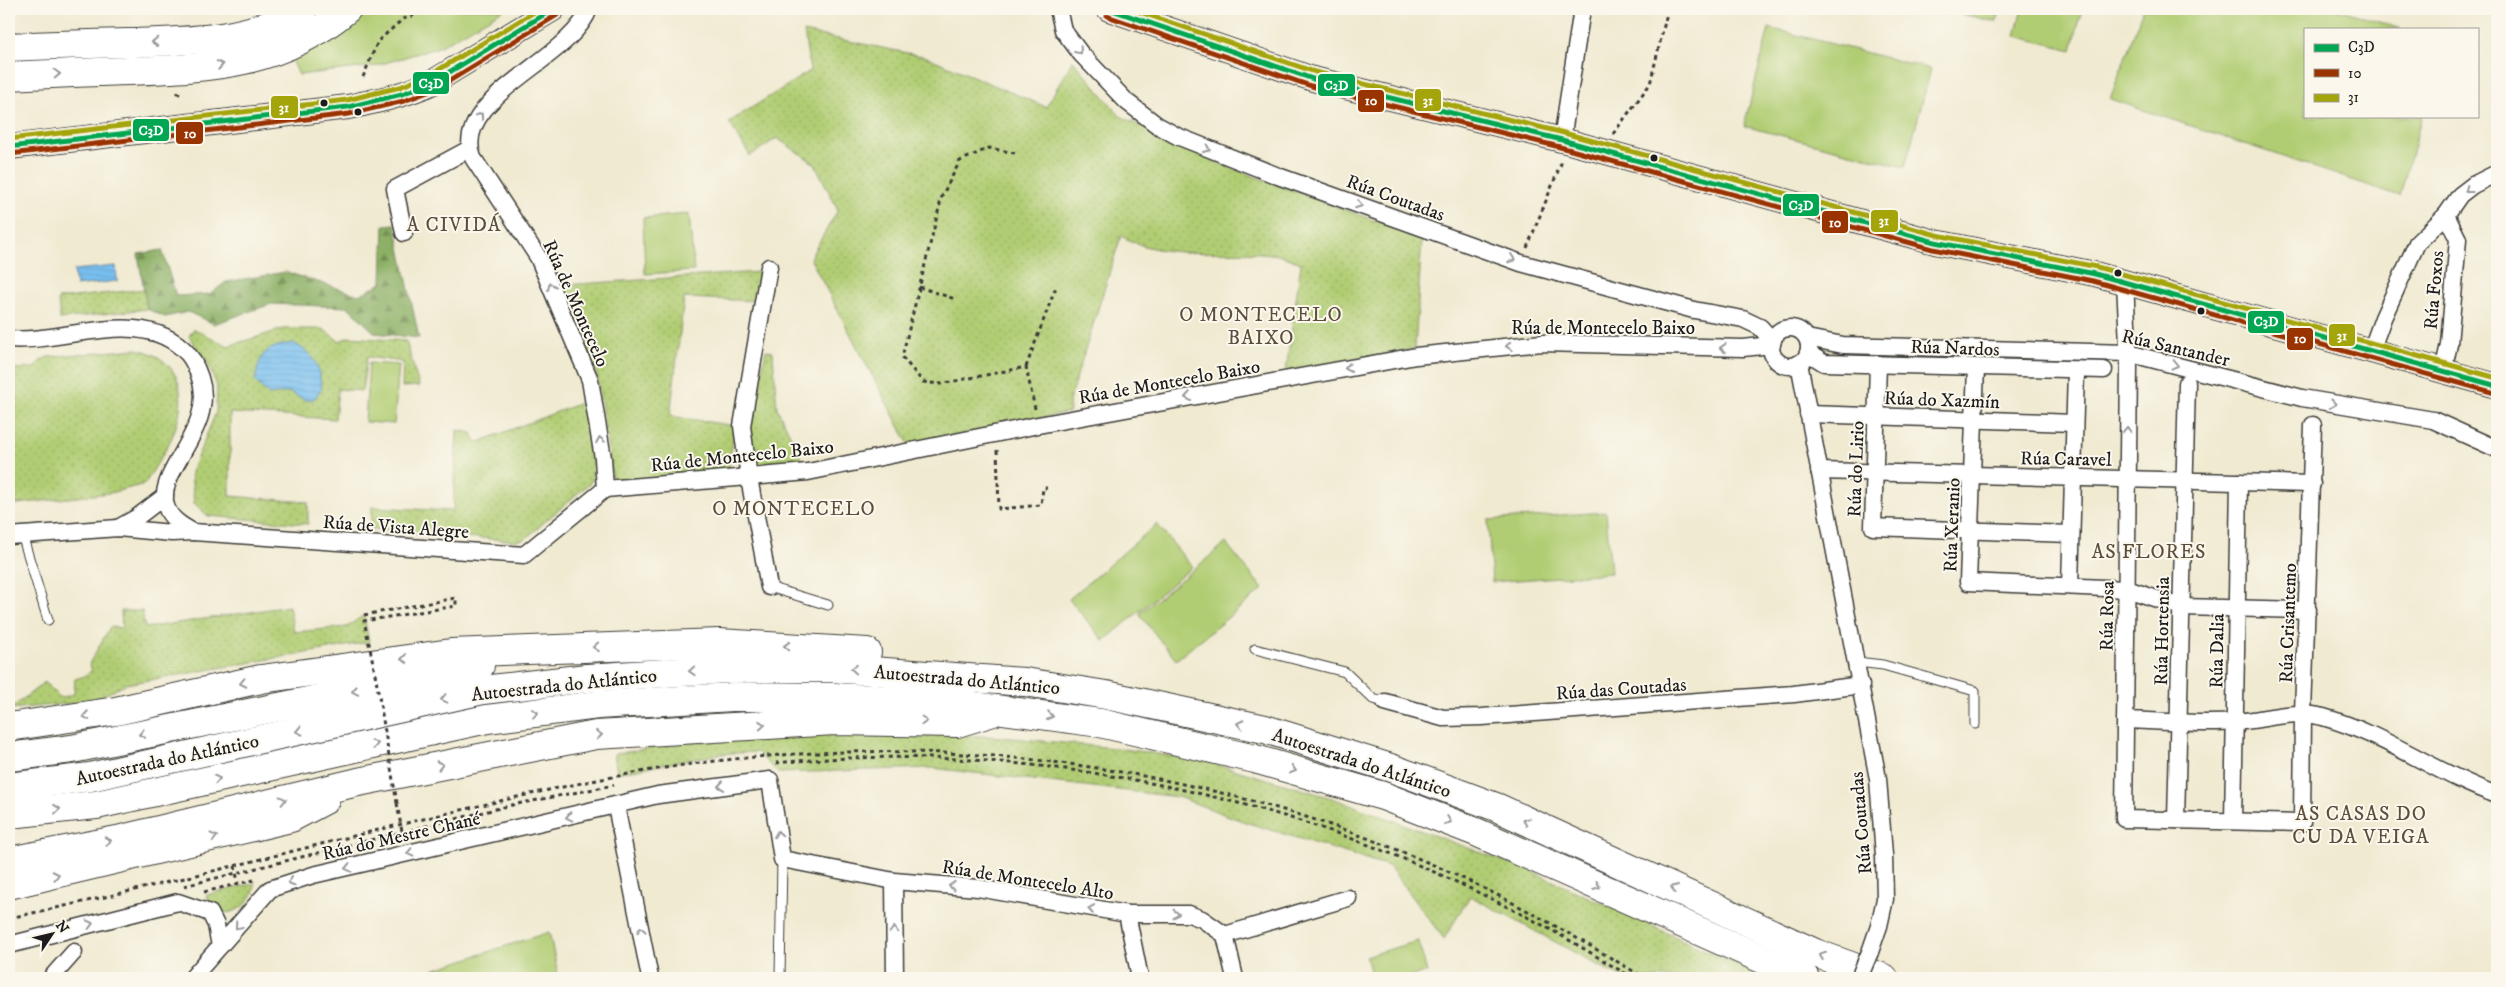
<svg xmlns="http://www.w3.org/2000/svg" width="2506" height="987" viewBox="0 0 2506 987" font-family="'IM FELL DW Pica',serif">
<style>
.grass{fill:url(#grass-dots);stroke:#667448}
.forest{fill:url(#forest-firs);stroke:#546640}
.park{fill:#b1cd73;stroke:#667448}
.water{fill:url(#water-rules);stroke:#4a6e86}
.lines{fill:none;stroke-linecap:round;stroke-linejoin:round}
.service-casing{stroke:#3c3b37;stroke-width:11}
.minor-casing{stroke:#3c3b37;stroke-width:19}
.secondary-casing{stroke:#3c3b37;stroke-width:26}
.motorway-casing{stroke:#3c3b37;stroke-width:30}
.path{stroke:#3c3b37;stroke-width:3;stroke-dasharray:4 4;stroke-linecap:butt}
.service{stroke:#fff;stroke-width:9}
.minor{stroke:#fff;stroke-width:16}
.secondary{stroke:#fff;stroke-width:24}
.motorway{stroke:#fff;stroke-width:28}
.minor-bridge-casing{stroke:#3c3b37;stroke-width:19;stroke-linecap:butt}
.path-bridge{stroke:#3c3b37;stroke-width:3;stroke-dasharray:4 4;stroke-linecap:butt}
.minor-bridge{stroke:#fff;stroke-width:16}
.bus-1-casing{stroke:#fbf7ec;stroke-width:9}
.bus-2-casing{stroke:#fbf7ec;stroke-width:9}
.bus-3-casing{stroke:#fbf7ec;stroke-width:9}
.bus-1{stroke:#00a651;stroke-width:5}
.bus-2{stroke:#930;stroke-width:5}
.bus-3{stroke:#a4a40b;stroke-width:5}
.oneway{stroke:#999}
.bus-dot{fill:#1c1c1c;stroke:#fbf7ec;stroke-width:2}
.labels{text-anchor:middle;stroke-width:4;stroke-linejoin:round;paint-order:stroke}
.street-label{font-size:19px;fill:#1c1c1c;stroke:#fbf7ec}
.neighbourhood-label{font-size:20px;letter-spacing:1px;fill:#5c4e3c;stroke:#fbf7ec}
.line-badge{stroke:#fbf7ec;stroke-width:2}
.badge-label{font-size:14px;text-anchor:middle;font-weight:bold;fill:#fff}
</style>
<defs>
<pattern id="grass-dots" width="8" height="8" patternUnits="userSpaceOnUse" patternTransform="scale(1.25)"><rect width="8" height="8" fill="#b1cd73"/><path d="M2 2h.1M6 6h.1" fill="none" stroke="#98af63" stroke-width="1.8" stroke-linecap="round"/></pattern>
<pattern id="forest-firs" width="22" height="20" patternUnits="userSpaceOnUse" patternTransform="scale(1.25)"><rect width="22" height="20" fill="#8cb065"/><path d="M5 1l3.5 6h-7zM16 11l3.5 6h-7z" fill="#728e52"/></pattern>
<pattern id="water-rules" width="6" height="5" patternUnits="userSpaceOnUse" patternTransform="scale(1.25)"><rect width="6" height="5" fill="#78c0f0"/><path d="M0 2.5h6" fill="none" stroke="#67a4cd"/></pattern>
</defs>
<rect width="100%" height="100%" fill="#fbf7ec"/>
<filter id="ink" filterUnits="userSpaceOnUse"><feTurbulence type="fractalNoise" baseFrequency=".02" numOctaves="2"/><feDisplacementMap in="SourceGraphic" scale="10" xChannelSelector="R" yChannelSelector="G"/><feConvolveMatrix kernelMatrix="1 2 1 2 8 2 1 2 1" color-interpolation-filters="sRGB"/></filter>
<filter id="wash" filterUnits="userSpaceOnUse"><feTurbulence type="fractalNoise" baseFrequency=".0096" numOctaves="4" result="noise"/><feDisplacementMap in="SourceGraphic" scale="20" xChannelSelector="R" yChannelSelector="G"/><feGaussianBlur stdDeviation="1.12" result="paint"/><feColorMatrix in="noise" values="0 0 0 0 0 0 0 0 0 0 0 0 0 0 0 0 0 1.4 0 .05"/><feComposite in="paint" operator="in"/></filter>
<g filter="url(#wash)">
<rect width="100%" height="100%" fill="#f0ead1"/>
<g class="grass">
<path d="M804,32l123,25 119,50 27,-47 47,56 103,49 199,73 -7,111 -129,22 15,-108c-9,-3 -20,-8 -29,-9 -49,-6 -106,8 -151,-18l-52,165 1,11 -161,33 -99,-187 28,-48 -23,-46 -38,-26 -27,18 -21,-34 81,-51z"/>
<path d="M760,272l-3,29 -73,-3 -14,118 65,10 -7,48 -115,7 -16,-105 -34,-91z"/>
<path d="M144,289l3,20 -87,10 -2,-20z"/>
<path d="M194,329l34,17 55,-17h40l16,12 10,-4 57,4 13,45 -17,1 1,-25 -36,-5 -5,34 -24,-2 -3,30 -105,-6v83l78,6v22l-100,-8 -14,-13 -3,-31 25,-60 1,-26 -9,-23 -19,-27z"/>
<path d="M136,349c47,9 53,49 36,88 -7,16 -19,32 -27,47l-35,9 -101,12v-136l25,-1 7,-8 7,-3z"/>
<path d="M766,350l7,2 4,56 28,57 -50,6 -6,-39z"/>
<path d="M583,402l10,59 -1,20 -67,58 -9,2 -145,-12 1,-22 81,4 4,-81 15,3 4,10z"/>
<path d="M289,606l5,26 53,-5 17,-12 5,27 -243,42 -36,18 -81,7v-2l1,2 35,-27 16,16 13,-4 1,-15 10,-3 7,-6 -3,-6 21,-37 12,1 -1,-17h21l3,17z"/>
<path d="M880,731l122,6 122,12 81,12 127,37 199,73 235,107h-144l-152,-82 -26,43 -55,-73 -141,-43 -70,-26 -246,-29 -154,5 -21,-21 -37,2 -103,19 -3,-19 74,-12z"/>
<path d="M255,883c1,19 -27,41 -43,23 -3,-2 -4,-8 -6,-11z"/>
</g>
<path class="forest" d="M395,224l24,114 -44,-5 -27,-26 -77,-3 -57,20 -26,-12 -23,5 -18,-8 -9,-55 24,-4 14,46 34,-2 16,-12 60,-10 73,23 23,-12 2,-58z"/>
<g class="park">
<path d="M370,9h135l-66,38 -64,19 -76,9 -7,-15 54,-30z"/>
<path d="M1940,9h62l-6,13z"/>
<path d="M2022,9h60l-10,41 -57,-14z"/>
<path d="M2143,9h196l62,20h-96v87h117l-22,80 -290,-97z"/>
<path d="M1769,28l162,41 -26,98 -161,-41z"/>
<path d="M689,214l5,57 -49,3 -2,-56z"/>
<path d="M369,363l30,2 -5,59 -29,-2z"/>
<path d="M1606,512l5,61 -119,9 -4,-62z"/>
<path d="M1157,524l35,43 -88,74 -35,-42z"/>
<path d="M1226,543l37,46 -87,71 -37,-46z"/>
<path d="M549,932l10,46h-151z"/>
<path d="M1418,941l9,31 -22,6h-33l-6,-22z"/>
</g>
<g class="water">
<path d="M116,266l1,15 -41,5 -2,-16z"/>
<path d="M294,343c23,14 23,20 28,45l-8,11 -9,1 -16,-8 -20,3 -14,-14c5,-29 10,-34 39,-38z"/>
</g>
</g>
<g filter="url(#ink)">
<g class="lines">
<g class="service-casing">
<g id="service">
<path d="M22,535l26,85"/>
<path d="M769,587l59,18"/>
<path d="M1255,649l90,23 28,27 12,3"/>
<path d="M1857,662l26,3 92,26v33"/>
<path d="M780,978l2,-119"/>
</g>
</g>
<g class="minor-casing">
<g id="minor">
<path d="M589,9c-17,50 -139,89 -116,149l65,99 52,123 13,78 2,31"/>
<path d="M1058,9l5,21 18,24 46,48 30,23 20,11 101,40 243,87 173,47 49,9 17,8 13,14"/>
<path d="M1562,140l20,-131"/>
<path d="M404,233l-9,-44 74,-40"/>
<path d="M769,267l-27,159 7,52 20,109"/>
<path d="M2125,282l4,83 -5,454 178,4 1,-110 10,-288"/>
<circle cx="1790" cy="347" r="19"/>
<path d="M1807,338l36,7 285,8 174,45 131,22 64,29"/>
<path d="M9,339c56,5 135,-35 179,15 5,6 9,15 12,24 17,51 -45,93 -34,128 4,13 16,20 27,26l331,23 81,-66"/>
<path d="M2371,351l12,-33 34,-75 29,-28 14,-20 13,-10 24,-12"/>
<path d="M1808,353l16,10 280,7"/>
<path d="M1799,363l79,416 6,76 1,44 -6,27 -9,26"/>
<path d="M1878,364l-5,163 198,7"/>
<path d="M1976,367l-8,215 159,7 54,18 127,3"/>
<path d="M2443,372l6,-28 9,-105 -12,-24"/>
<path d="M1808,414l266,9"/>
<path d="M1819,471l493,13"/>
<path d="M605,489l203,-17 230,-47 378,-69 126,-13 201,5 29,-3"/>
<path d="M118,528l18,-10 29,-22"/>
<path d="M9,536l109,-8 54,5 21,-1"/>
<path d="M2070,586l6,-216"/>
<path d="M1385,702l58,16 39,-1 312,-23 67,-9"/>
<path d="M2125,720c37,1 75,5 111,2 29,-2 59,-13 87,-5 62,17 114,57 174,78"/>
<path d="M616,806l34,172"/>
<path d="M2176,820l11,-437"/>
<path d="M2233,821l6,-339"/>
<path d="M894,881l1,97"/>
<path d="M1127,914h62l13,5 23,16 10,43"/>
<path d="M1225,935l123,-37"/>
<path d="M9,945l169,-43 32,11 6,12 4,21"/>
<path d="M51,978l23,-26"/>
<path d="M192,978l78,-89 43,-14 345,-80 112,-15 12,79 112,22 84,7 149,26 13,64"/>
</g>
</g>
<g class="secondary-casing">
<g id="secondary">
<path d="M1109,9l204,70 249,61 373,102 160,32 402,112"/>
<path d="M9,147l339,-40c29,-6 58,-12 85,-25l120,-73"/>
</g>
</g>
<g class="motorway-casing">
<g id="motorway">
<path d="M9,47c40,-2 81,-3 121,-4 62,-2 118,-2 173,-34"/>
<path d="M9,76c40,-2 81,-4 121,-5 81,-3 152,-6 217,-62"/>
<path d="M9,727l107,-16 145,-32 190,-26 268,-10 148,9"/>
<path d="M9,757l63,-8 408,-83"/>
<path d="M9,787l81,-10 393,-87 104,-12 140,-9 104,-1 194,14 81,13 159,34 126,39 105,39 319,146 69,25"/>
<path d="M9,814l87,-9 391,-86 111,-14 135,-8h101l117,6 149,20 155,36 128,37 93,36 329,146"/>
<path d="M9,861l108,-21 241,-58 238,-47 239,-14 122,2 36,-11"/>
<path d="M9,885l282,-67 34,-18"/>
</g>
</g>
<g class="path">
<path d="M363,77l15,-36 25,-22 29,-10"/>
<path d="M177,92l5,4"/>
<path d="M1613,134l37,-50 18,-75"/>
<path d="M1015,153l-26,-5 -29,13 -18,35 -40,161 21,25 17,2 86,-17 9,42"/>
<path d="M1527,248l35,-87"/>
<path d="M919,287l36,12"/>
<path d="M1026,367l30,-80"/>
<path d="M997,450l2,59 42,-4 2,-17h4"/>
<path d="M776,763c196,-20 421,14 603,86 49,19 98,42 144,66 38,19 74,42 110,63"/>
<path d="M397,803l5,29"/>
<path d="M235,866l3,17"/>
<path d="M184,886l328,-81 102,-20"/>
<path d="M204,892l50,-12"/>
<path d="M9,918c145,-30 288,-69 431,-103 94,-22 189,-45 285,-55 249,-27 506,11 733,116 65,30 126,66 187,102"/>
</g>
<use href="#service" class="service"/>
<use href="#minor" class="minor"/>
<use href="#secondary" class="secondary"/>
<use href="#motorway" class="motorway"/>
<g class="minor-bridge-casing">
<path id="minor-bridge" d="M1859,978l11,-26"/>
</g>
<path class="path-bridge" d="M364,615l92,-17v8l-92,15c14,60 22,121 33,182"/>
<use href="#minor-bridge" class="minor-bridge"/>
<g class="bus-1-casing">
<g id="bus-1">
<path d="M1109,9l204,70 249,61 373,102 160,32 402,112"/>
<path d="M9,147l339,-40 54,-13 31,-12 120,-73"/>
</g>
</g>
<g class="bus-2-casing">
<g id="bus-2">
<path d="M1107,16l204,70 249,61 373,102 160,32 402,112"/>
<path d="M10,154l339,-40 55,-13 32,-12 121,-74"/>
</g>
</g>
<g class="bus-3-casing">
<g id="bus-3">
<path d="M1131,9l184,63 249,61 373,102 160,32 400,111"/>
<path d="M9,139l338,-39 53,-13 30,-12 109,-66"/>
</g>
</g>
<use href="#bus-1" class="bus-1"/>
<use href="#bus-2" class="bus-2"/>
<use href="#bus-3" class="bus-3"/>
</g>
<defs><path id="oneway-chevron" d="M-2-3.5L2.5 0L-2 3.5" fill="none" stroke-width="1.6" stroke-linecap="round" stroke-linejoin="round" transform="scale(1.25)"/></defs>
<g class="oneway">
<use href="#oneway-chevron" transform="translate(155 42) rotate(178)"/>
<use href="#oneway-chevron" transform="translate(1079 51) rotate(49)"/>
<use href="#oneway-chevron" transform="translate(220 65) rotate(-10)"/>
<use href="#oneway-chevron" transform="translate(57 74) rotate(-2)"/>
<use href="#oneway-chevron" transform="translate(480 116) rotate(-55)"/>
<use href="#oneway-chevron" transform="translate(1207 149) rotate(24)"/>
<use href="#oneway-chevron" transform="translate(2468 190) rotate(143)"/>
<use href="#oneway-chevron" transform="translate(1359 205) rotate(20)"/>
<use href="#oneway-chevron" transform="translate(1512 259) rotate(20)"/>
<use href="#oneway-chevron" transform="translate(551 286) rotate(-113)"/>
<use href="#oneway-chevron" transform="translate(1509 346) rotate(174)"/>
<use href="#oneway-chevron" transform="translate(1723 348) rotate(-178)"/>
<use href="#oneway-chevron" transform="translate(2175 365) rotate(14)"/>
<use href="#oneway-chevron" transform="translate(1348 368) rotate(170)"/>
<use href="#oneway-chevron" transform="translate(1188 397) rotate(170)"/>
<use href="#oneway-chevron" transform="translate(2333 404) rotate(9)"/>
<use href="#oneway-chevron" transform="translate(2127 430) rotate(-89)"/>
<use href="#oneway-chevron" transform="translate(600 440) rotate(-100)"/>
<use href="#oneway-chevron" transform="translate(787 646) rotate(-177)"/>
<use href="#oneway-chevron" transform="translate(596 647) rotate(176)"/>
<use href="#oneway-chevron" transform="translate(404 659) rotate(172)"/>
<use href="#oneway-chevron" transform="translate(854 669) rotate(-176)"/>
<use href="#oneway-chevron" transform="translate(692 671) rotate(177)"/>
<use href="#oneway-chevron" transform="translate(243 683) rotate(168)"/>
<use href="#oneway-chevron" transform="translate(355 691) rotate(169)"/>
<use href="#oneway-chevron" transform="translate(444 699) rotate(167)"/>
<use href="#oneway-chevron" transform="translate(535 713) rotate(-7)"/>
<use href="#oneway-chevron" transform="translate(86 716) rotate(171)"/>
<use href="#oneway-chevron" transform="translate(1050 716) rotate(8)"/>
<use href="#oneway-chevron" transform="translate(924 721) rotate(3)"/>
<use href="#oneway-chevron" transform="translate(1240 724) rotate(-168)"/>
<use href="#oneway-chevron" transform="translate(762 725) rotate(-4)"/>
<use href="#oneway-chevron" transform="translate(299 731) rotate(167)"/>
<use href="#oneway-chevron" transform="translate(142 734) rotate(169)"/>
<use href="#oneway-chevron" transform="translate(599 735) rotate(-5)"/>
<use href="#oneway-chevron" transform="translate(375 744) rotate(-12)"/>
<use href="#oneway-chevron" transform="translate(440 765) rotate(-12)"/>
<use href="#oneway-chevron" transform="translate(1293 770) rotate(16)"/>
<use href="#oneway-chevron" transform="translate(217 779) rotate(-12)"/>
<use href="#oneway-chevron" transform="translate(721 786) rotate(172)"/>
<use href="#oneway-chevron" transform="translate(283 800) rotate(-13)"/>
<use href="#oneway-chevron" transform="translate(57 809) rotate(-6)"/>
<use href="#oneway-chevron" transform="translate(569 817) rotate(167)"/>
<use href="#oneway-chevron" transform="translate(1448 821) rotate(22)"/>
<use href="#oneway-chevron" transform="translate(1526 821) rotate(-156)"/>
<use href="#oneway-chevron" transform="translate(778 834) rotate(-99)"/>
<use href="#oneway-chevron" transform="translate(214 837) rotate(-14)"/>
<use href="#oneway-chevron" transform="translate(108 841) rotate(-11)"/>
<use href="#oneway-chevron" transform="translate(410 853) rotate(167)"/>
<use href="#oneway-chevron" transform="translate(348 868) rotate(167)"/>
<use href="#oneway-chevron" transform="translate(56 875) rotate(-12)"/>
<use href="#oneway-chevron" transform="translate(291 882) rotate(163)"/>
<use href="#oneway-chevron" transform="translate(952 886) rotate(-176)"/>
<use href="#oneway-chevron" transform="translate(1597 886) rotate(24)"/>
<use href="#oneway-chevron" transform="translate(1674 888) rotate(-156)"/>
<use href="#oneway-chevron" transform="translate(1091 909) rotate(-171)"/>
<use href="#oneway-chevron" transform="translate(1176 914)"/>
<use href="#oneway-chevron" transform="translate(90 924) rotate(-14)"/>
<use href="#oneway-chevron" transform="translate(238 926) rotate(131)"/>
<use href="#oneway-chevron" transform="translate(641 930) rotate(-100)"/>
<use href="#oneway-chevron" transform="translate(894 930) rotate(-90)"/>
<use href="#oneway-chevron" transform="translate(1822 955) rotate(-159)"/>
</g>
</g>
<g class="bus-dot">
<circle cx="324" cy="103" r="4.5"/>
<circle cx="358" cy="112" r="4.5"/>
<circle cx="1654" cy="158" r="4.5"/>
<circle cx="2118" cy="273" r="4.5"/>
<circle cx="2201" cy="311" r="4.5"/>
</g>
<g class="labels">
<g class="street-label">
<text transform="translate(1396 197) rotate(20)" y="7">Rúa Coutadas</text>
<text transform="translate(2433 290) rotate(-85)" y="7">Rúa Foxos</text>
<text transform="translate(577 303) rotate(66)" y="7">Rúa de Montecelo</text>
<text x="1603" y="334">Rúa de Montecelo Baixo</text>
<text transform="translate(1955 347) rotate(2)" y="7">Rúa Nardos</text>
<text transform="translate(2176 347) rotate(13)" y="7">Rúa Santander</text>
<text transform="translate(1169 381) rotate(-10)" y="7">Rúa de Montecelo Baixo</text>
<text transform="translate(1942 399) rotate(2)" y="7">Rúa do Xazmín</text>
<text transform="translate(742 455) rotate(-6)" y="7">Rúa de Montecelo Baixo</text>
<text transform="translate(2066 458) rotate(1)" y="7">Rúa Caravel</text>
<text transform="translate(1855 469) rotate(-88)" y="7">Rúa do Lirio</text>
<text transform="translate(1951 525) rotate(-88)" y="7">Rúa Xeranio</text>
<text transform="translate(396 526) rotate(4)" y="7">Rúa de Vista Alegre</text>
<text transform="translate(2106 616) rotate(-89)" y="7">Rúa Rosa</text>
<text transform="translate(2287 623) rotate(-88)" y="7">Rúa Crisantemo</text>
<text transform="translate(2161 631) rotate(-89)" y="7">Rúa Hortensia</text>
<text transform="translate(2216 651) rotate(-89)" y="7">Rúa Dalia</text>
<text transform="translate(967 679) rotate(5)" y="7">Autoestrada do Atlántico</text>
<text transform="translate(564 684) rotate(-6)" y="7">Autoestrada do Atlántico</text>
<text transform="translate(1621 688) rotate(-4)" y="7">Rúa das Coutadas</text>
<text transform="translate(167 759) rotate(-12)" y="7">Autoestrada do Atlántico</text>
<text transform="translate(1362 762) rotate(18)" y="7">Autoestrada do Atlántico</text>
<text transform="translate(1860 823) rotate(-95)" y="7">Rúa Coutadas</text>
<text transform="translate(401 835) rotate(-13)" y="7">Rúa do Mestre Chané</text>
<text transform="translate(1028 879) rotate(9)" y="7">Rúa de Montecelo Alto</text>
</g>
<g class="neighbourhood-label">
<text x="454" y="231">A CIVIDÁ</text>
<text x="1261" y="321">O MONTECELO<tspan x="1261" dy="23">BAIXO</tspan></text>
<text x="794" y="515">O MONTECELO</text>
<text x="2149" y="558">AS FLORES</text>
<text x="2361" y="820">AS CASAS DO<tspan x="2361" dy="23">CU DA VEIGA</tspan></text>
</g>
</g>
<g class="line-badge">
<rect x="412" y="71" width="38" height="24" rx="5" fill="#00a651"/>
<rect x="1317" y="73" width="39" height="24" rx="5" fill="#00a651"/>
<rect x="1414" y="88" width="28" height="24" rx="5" fill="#a4a40b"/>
<rect x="1357" y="89" width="28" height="24" rx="5" fill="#930"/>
<rect x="270" y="95" width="29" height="24" rx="5" fill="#a4a40b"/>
<rect x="132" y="118" width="38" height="24" rx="5" fill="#00a651"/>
<rect x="175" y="121" width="29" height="24" rx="5" fill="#930"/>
<rect x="1782" y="193" width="38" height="24" rx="5" fill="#00a651"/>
<rect x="1870" y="209" width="29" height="24" rx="5" fill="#a4a40b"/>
<rect x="1821" y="210" width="28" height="24" rx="5" fill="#930"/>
<rect x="2247" y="310" width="38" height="24" rx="5" fill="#00a651"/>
<rect x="2328" y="323" width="28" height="24" rx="5" fill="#a4a40b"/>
<rect x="2286" y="327" width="28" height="24" rx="5" fill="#930"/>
</g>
<g class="badge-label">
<text x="431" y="88">C3D</text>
<text x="1336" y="90">C3D</text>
<text x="1428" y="105">31</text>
<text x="1371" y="105">10</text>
<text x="284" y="112">31</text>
<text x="151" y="135">C3D</text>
<text x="190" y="138">10</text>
<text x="1801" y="210">C3D</text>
<text x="1884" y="225">31</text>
<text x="1835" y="227">10</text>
<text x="2266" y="326">C3D</text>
<text x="2342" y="340">31</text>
<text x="2300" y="343">10</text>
</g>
<rect width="2506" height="987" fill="none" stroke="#fbf7ec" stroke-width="30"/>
<rect x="2304" y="28" width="175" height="90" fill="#fbf7ec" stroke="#a29f99"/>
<rect x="2314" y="44" width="25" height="8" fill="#00a651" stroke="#a29f99"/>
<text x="2348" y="52" font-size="15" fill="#1c1c1c">C3D</text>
<rect x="2314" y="69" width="25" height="8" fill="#993300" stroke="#a29f99"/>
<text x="2348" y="78" font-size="15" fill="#1c1c1c">10</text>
<rect x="2314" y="94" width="25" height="8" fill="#a4a40b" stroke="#a29f99"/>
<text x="2348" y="102" font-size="15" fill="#1c1c1c">31</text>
<g transform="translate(52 934) rotate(55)" stroke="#fbf7ec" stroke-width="4" paint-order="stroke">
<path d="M0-4L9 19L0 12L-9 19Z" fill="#1c1c1c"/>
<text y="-8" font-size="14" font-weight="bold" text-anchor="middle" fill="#1c1c1c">N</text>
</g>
</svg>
